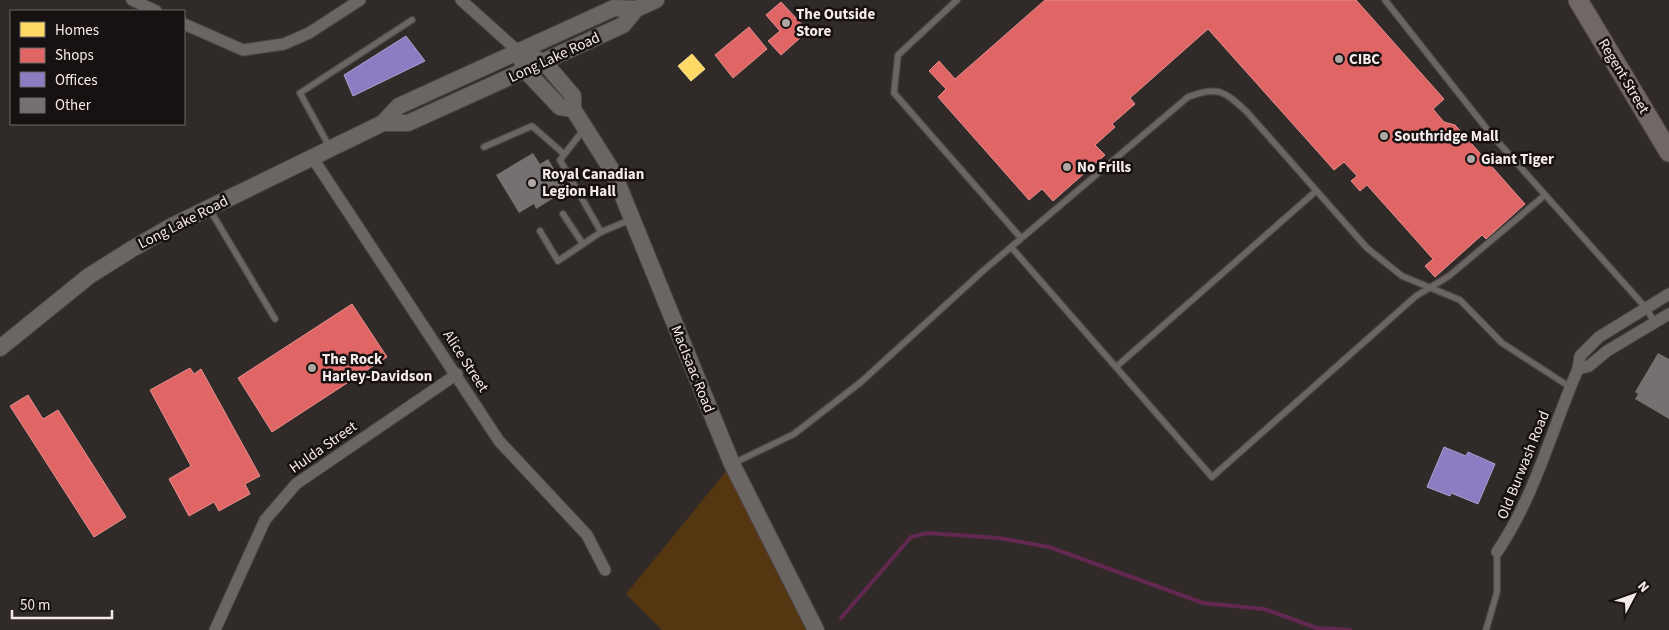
<svg xmlns="http://www.w3.org/2000/svg" width="1669" height="630" viewBox="0 0 1669 630" font-family="'Source Sans 3',sans-serif">
<style>
.green{fill:#543611}
.homes{fill:#ffd966;stroke:#fcde8e}
.shops{fill:#e06666;stroke:#e68e8e}
.offices{fill:#8e7cc3;stroke:#ad9dcf}
.lines{fill:none;stroke-linecap:round;stroke-linejoin:round}
.stream{stroke:#62284f;stroke-width:4}
.building{fill:#767070}
.lane-casing{stroke:#4c4646;stroke-width:8}
.street-casing{stroke:#4c4646;stroke-width:13}
.secondary-casing{stroke:#4c4646;stroke-width:18}
.primary-casing{stroke:#4c4646;stroke-width:21}
.lane{stroke:#6b6664;stroke-width:5.5}
.street{stroke:#6b6664;stroke-width:11}
.secondary{stroke:#6b6664;stroke-width:16}
.primary{stroke:#716765;stroke-width:19}
.poi-dot{fill:#afa7a6;stroke:#171111;stroke-width:2}
.labels{text-anchor:middle;stroke-width:5;stroke-linejoin:round;paint-order:stroke}
.poi-label{font-size:15px;font-weight:bold;fill:#f4ebea;stroke:#171111;text-anchor:start}
.street-label{font-size:15px;fill:#f4ebea;stroke:#171111}
</style>
<rect width="100%" height="100%" fill="#302a29"/>
<path class="green" d="M732,464l84,166h-154l-36,-36z"/>
<path class="homes" d="M692,54l13,15 -14,12 -13,-15z"/>
<g class="shops">
<path d="M1045,0h311l88,99 -11,10 11,13 11,3 70,79 -39,35 -4,-4 -47,42 -10,-11 8,-7 -66,-74 -7,6 -9,-10 6,-5 -13,-14 -10,8 -126,-141 -78,69 5,6 -23,20 3,3 -20,18 10,10 -52,46 -11,-12 -13,11 -91,-103 8,-8 -17,-18 10,-10 16,18z"/>
<path d="M781,2l27,29 -27,24 -13,-14 12,-10 -14,-16z"/>
<path d="M749,27l18,22 -34,29 -18,-23z"/>
<path d="M352,304l35,53 -115,75 -34,-54z"/>
<path d="M190,368l4,6 7,-5 59,107 -15,8 5,10 -31,17 -5,-9 -25,14 -20,-37 22,-13 -41,-76z"/>
<path d="M28,395l15,24 15,-9 68,107 -32,20 -84,-131z"/>
</g>
<g class="offices">
<path d="M406,36l19,25 -72,35 -9,-21z"/>
<path d="M1444,447l22,9 2,-4 27,12 -17,40 -27,-11 -1,3 -23,-9z"/>
</g>
<g class="lines">
<path class="stream" d="M841,618l70,-81 17,-4 71,5 50,9 154,56 61,6 53,19 33,2"/>
</g>
<g class="building">
<path d="M533,153l7,11 8,-5 19,31 -31,19 -2,-5 -15,9 -23,-38z"/>
<path d="M1658,353l11,6v60l-34,-20 3,-5 -3,-2z"/>
</g>
<g class="lines">
<g class="lane-casing">
<g id="lane">
<path d="M957,0l-59,55 -4,38 127,145"/>
<path d="M1385,0l105,133 156,175 9,15"/>
<path d="M584,129l-24,31 41,72 29,-12"/>
<path d="M329,146l-29,-53 112,-73"/>
<path d="M484,147l48,-21 32,28"/>
<path d="M210,210l65,109"/>
<path d="M563,214l20,30"/>
<path d="M540,231l18,30 43,-29"/>
<path d="M1011,247l201,230 204,-181 33,-20 96,-81"/>
<path d="M1116,367l200,-176"/>
<path d="M734,463l60,-29 67,-52 123,-112 204,-173c31,-12 37,-5 59,15l120,136 35,28 58,24 42,43 68,44"/>
<path d="M1486,630l11,-38v-40"/>
</g>
</g>
<g class="street-casing">
<g id="street">
<path d="M132,0l24,11"/>
<path d="M461,0l58,52"/>
<path d="M184,24l59,26 41,-6 25,-11 51,-33"/>
<path d="M312,157l187,284 88,94 18,35"/>
<path d="M1578,369l11,-3 18,-15 62,-37"/>
<path d="M1497,552c38,-56 54,-121 81,-183l2,-13 19,-19 70,-43"/>
<path d="M215,630l50,-110 31,-36 161,-110"/>
</g>
</g>
<g class="secondary-casing">
<g id="secondary">
<path d="M519,52l25,10 29,34v13l40,63 119,292 84,166"/>
<path d="M522,62l3,8 35,37 13,2"/>
<path d="M383,123h25l117,-53 98,-45 13,-16 20,-9"/>
<path d="M0,348l89,-72 43,-27 40,-23 211,-103 16,-17 215,-98 22,1"/>
</g>
</g>
<g class="primary-casing">
<path id="primary" d="M1578,0l91,152"/>
</g>
<use href="#lane" class="lane"/>
<use href="#street" class="street"/>
<use href="#secondary" class="secondary"/>
<use href="#primary" class="primary"/>
</g>
<g class="poi-dot">
<circle cx="786" cy="23" r="5"/>
<circle cx="1339" cy="59" r="5"/>
<circle cx="1384" cy="136" r="5"/>
<circle cx="1471" cy="159" r="5"/>
<circle cx="1067" cy="167" r="5"/>
<circle cx="532" cy="183" r="5"/>
<circle cx="312" cy="368" r="5"/>
</g>
<g class="labels">
<g class="poi-label">
<text x="796" y="19">The Outside<tspan x="796" dy="17">Store</tspan></text>
<text x="1349" y="64">CIBC</text>
<text x="1394" y="141">Southridge Mall</text>
<text x="1481" y="164">Giant Tiger</text>
<text x="1077" y="172">No Frills</text>
<text x="542" y="179">Royal Canadian<tspan x="542" dy="17">Legion Hall</tspan></text>
<text x="322" y="364">The Rock<tspan x="322" dy="17">Harley-Davidson</tspan></text>
</g>
<g class="street-label">
<text transform="translate(554 57) rotate(-25)" y="5">Long Lake Road</text>
<text transform="translate(1624 76) rotate(59)" y="5">Regent Street</text>
<text transform="translate(183 222) rotate(-27)" y="5">Long Lake Road</text>
<text transform="translate(466 361) rotate(57)" y="5">Alice Street</text>
<text transform="translate(693 369) rotate(68)" y="5">MacIsaac Road</text>
<text transform="translate(323 447) rotate(-35)" y="5">Hulda Street</text>
<text transform="translate(1523 465) rotate(-68)" y="5">Old Burwash Road</text>
</g>
</g>
<rect x="10" y="10" width="175" height="115" fill="#171111" stroke="#6f6868"/>
<rect x="20" y="22" width="25" height="15" fill="#ffd966" stroke="#6f6868"/>
<text x="55" y="35" font-size="15" fill="#f4ebea">Homes</text>
<rect x="20" y="48" width="25" height="15" fill="#e06666" stroke="#6f6868"/>
<text x="55" y="60" font-size="15" fill="#f4ebea">Shops</text>
<rect x="20" y="72" width="25" height="15" fill="#8e7cc3" stroke="#6f6868"/>
<text x="55" y="85" font-size="15" fill="#f4ebea">Offices</text>
<rect x="20" y="98" width="25" height="15" fill="#767070" stroke="#6f6868"/>
<text x="55" y="110" font-size="15" fill="#f4ebea">Other</text>
<g transform="translate(1634 595) rotate(49)" stroke="#171111" stroke-width="4" paint-order="stroke">
<path d="M0-4L9 19L0 12L-9 19Z" fill="#f4ebea"/>
<text y="-8" font-size="14" font-weight="bold" text-anchor="middle" fill="#f4ebea">N</text>
</g>
<path d="M12 610v8h100v-8" fill="none" stroke="#f4ebea" stroke-width="2.5"/>
<text x="20" y="610" font-size="15" fill="#f4ebea" stroke="#171111" stroke-width="4" paint-order="stroke">50 m</text>
</svg>
